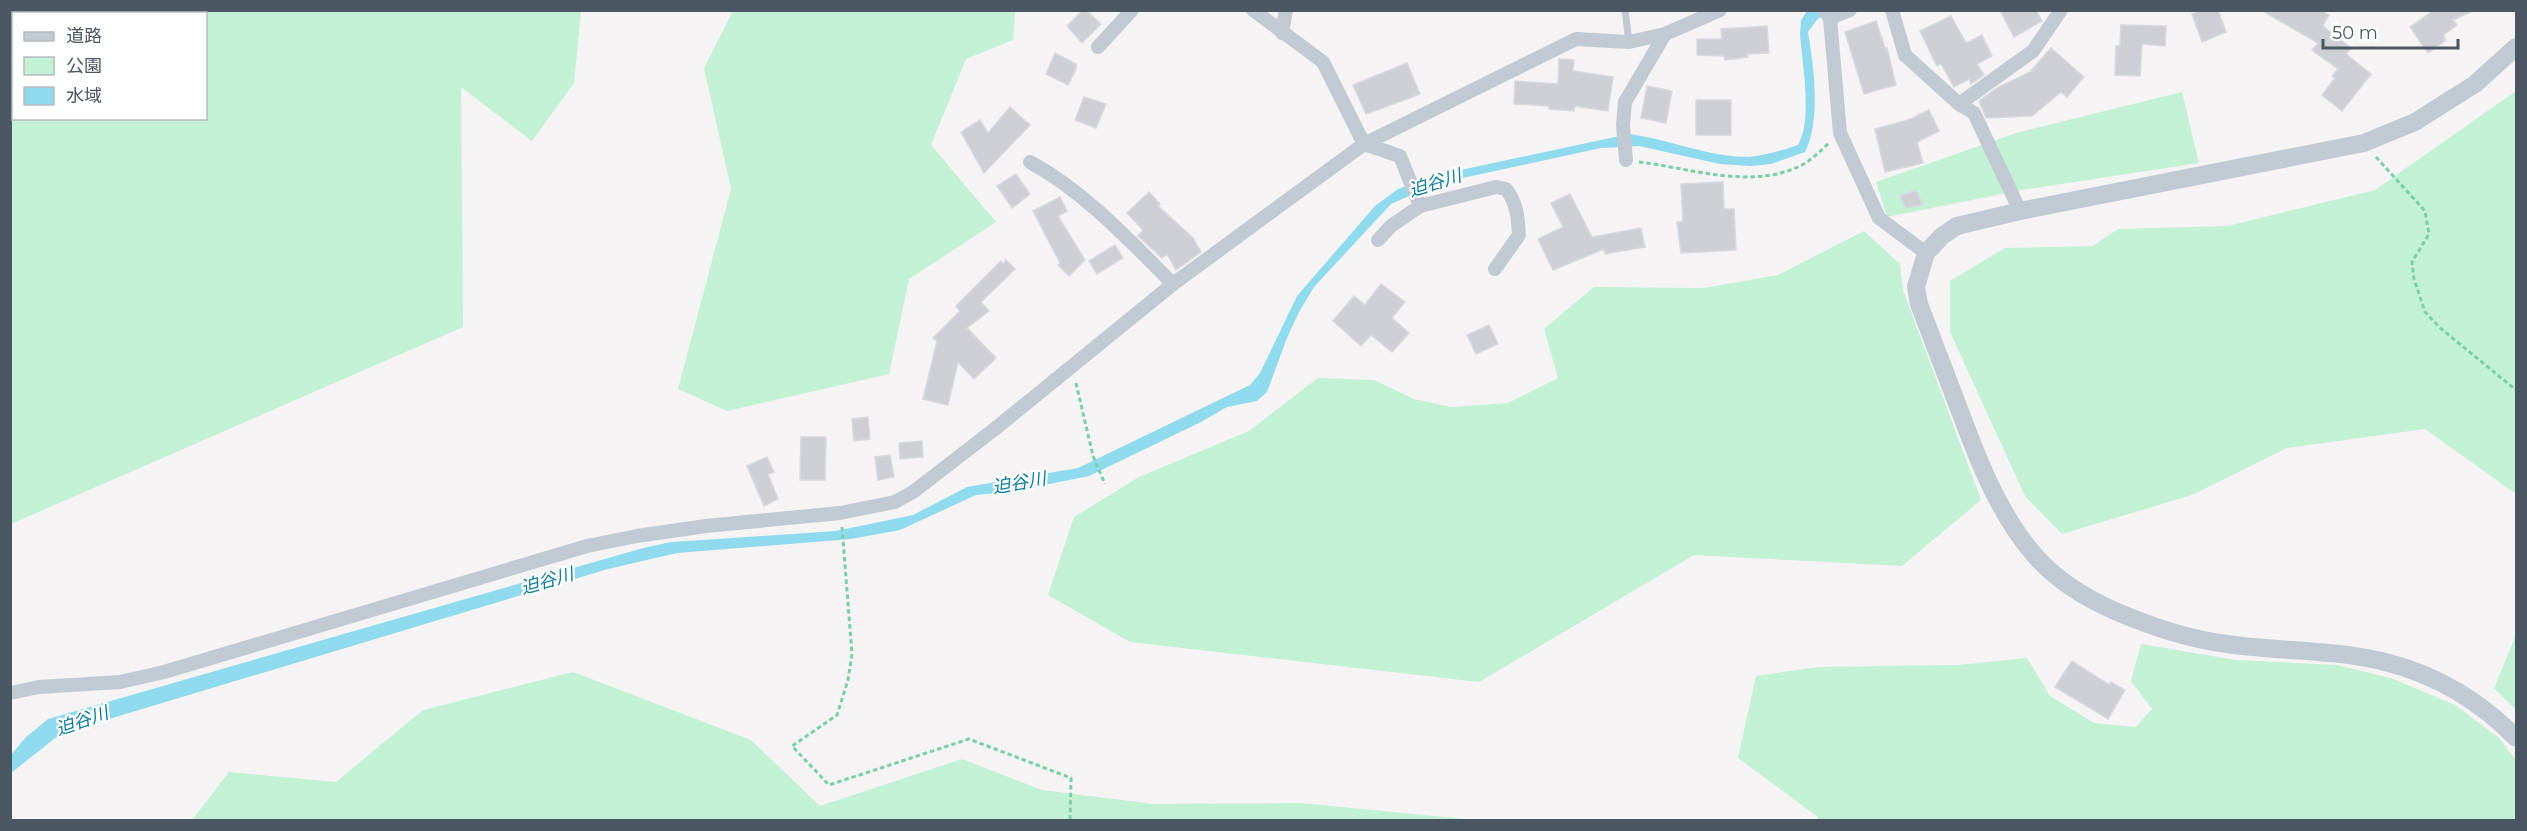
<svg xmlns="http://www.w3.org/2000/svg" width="2527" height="831" viewBox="0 0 2527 831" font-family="Montserrat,'Noto Sans JP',sans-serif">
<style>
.green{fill:#c3f1d5;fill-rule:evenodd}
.water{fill:#90daee}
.building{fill:#cdcfd5;stroke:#d7d9de;stroke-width:1.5}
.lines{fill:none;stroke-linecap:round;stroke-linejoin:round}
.path{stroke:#7ad0a6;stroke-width:3;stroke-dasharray:4.5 3;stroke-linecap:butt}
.service{stroke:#c1cad2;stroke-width:7}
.minor{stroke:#c1cad2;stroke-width:14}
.tertiary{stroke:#c1cad2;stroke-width:18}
.labels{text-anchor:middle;stroke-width:4.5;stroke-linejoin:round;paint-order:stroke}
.water-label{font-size:18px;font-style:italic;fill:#0c7c9b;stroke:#fff}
</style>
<rect width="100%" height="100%" fill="#f5f3f3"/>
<g class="green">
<path d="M11,10h570v1l-7,72 -42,58 -71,-54 2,240 -452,197zM14,14h192v104h-192z"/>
<path d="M733,11h282l-2,29 -47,19 -35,86 65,77 -87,57 -20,95 -162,37 -49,-22 53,-200 -27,-121z"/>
<path d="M2516,91v403l-91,-65 -138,19 -95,47 -130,39 -37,-38 -75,-164v-51l55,-33 88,-2 25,-17 110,-3 147,-36z"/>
<path d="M2182,92l17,71 -177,27 -135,27 -11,-35 140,-49z"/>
<path d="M1864,231l36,33 3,26 78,210 -79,66 -208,-11 -215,127 -349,-40 -82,-47 26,-78 65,-40 110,-46 69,-53 56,2 40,19 37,8 57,-4 50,-25 -14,-49 50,-42 110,1 74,-13z"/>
<path d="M2516,635v75l-22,-22z"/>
<path d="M2141,644l95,16 101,5 54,13 64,27 44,33 17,22v60h-698v-3l-80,-59 18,-82 63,-9 138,-2 70,-7 23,38 44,27 42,4 16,-18 -21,-28z"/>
<path d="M573,672l178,68 69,66 142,-47 80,31 112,14 148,-1 172,17h-1282l37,-48 107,10 87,-72z"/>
</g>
<path class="water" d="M1807,11h20l-11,10 -8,11c6,35 13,89 -3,120l-34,12 -21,2 -30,-2 -81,-18 -38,2 -134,29 -40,11 -36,16 -77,83 -15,25 -12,26 -20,54 -10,9 -30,6 -28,16 -110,53 -79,16 -34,3 -76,35 -49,9 -174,14 -69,16 -529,159 -20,7 -48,38v-18l14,-17 23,-19 595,-171 28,-6 32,-2 133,-9 77,-16 54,-28 111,-19 172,-83 10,-12 37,-77 78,-90 23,-17 44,-15 187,-40c40,5 79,23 119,23 17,-1 34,-7 50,-12 15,-26 4,-81 2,-112l1,-13z"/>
<g class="building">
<path d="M1083,10h3l15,14 -19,19 -15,-17z"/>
<path d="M2000,10h36l6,11 -28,16z"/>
<path d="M2200,10h18l8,22 -24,10 -10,-28z"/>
<path d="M2261,10h60l8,5 -6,11 28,22 -5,6 25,20 -29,37 -20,-16 13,-17 -3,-2 6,-7 -26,-19 6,-7z"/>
<path d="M2434,10h41l-22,10 4,5 -14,10 3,5 -18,13 -18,-26z"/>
<path d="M1951,16l15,27 16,-8 10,21 -15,8 7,11 -13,9 -2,-5 -15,8 -13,-23 -4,2 -17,-35z"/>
<path d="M1876,21l9,27h2l9,37 -32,9 -19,-62z"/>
<path d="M2121,25l45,1 -1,20 -23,-2 -2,32 -25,-1 1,-29h4z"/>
<path d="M1767,26l2,27 -22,1 1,3 -23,3 -1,-4 -27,-1v-16h25l-1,-10z"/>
<path d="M2051,48l33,29 -17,20 -6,-5 -29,24 -46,2 -7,-17 18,-13 33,-16z"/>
<path d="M1055,53l21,11v5l-8,16 -22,-11z"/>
<path d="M1559,59l15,1 -1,11 40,6 -5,34 -33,-5 -1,5 -25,-2v-3l-35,-2 1,-23 43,3z"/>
<path d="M1407,63l13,31 -54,20 -13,-29z"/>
<path d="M1647,86l25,5 -6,32 -25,-5z"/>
<path d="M1084,97l22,7 -10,24 -21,-8z"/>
<rect x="1696" y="100" width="35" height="35"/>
<path d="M1010,107l20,18 -46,48 -23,-41 19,-12 8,13z"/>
<path d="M1929,110l10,21 -22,11 6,21 -38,9 -10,-43 33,-9z"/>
<path d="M1016,174l14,20 -18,14 -15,-22z"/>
<path d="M1723,182l1,27h10l2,41 -55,3 -4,-31 6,-1 -2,-37z"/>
<path d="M1916,190l7,15 -17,3 -6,-12z"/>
<path d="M1149,192l11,12 -2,2 35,32 8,14 -25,18 -9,-16 -5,4 -24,-22 5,-6 -16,-17z"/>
<path d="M1570,194l22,43 49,-9 4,19 -40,7 -1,-5 -51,21 -15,-31 25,-12 -12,-24z"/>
<path d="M1060,197l7,14 -9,5 27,44 -16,16 -11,-11 2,-2 -27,-52z"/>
<path d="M1115,245l8,13 -26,16 -8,-13z"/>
<path d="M1006,260l9,9 -34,33 8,9 -22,17 29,30 -22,21 -16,-17 -10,43 -25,-6 14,-58 -4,-3 27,-27 -4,-5 45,-45 2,3z"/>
<path d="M1381,284l24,18 -13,16 17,15 -17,19 -21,-17 -10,11 -28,-25 21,-25 11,9z"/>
<path d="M1489,325l9,19 -22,10 -9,-19z"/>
<path d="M868,417l2,22 -16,2 -2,-22z"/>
<path d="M801,437h25l-1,43h-25z"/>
<path d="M922,441l1,16 -23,2 -1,-16z"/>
<path d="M890,455l4,22 -16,3 -3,-23z"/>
<path d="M767,457l7,15 -6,2 10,25 -14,7 -17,-40z"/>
<path d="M2072,661l37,24 2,-3 14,8 -17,29 -53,-32z"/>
</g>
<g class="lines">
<g class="path">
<path d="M2376,157l49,54 4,23 -17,28 2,17 11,33 14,15 77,63"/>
<path d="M1639,162c51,6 112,28 161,4 10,-5 21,-15 29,-23"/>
<path d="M1076,383l17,73 12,28"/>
<path d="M842,527l10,127 -4,26 -11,35 -45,31 37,39 140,-46 102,39 -1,42"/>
</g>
<path class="service" d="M1625,10l4,32"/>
<g class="minor">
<path d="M1253,10l70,52 41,82 36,12 20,50"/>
<path d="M1824,10l6,8 10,115 39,85 47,35"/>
<path d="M1892,10l13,45 54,49 15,9 46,98"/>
<path d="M1830,18l20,-8"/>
<path d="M1282,33l4,-23"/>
<path d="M1098,47l34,-37"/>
<path d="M1959,104l74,-53 28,-41"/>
<path d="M1626,160l-3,-35 2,-23 40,-68"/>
<path d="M1030,162c55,30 99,78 143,122"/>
<path d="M1378,240l13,-14 29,-20 76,-19 10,2c11,14 12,29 13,46l-24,34"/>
<path d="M10,693l29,-6 81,-5 44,-10 423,-126 50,-10 69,-10 134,-13 55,-11 18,-10 83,-64 177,-144 191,-140 212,-105 53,3 36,-8 55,-24"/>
</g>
<path class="tertiary" d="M2516,47l-41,37 -60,38 -51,21 -344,68 -63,15 -15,10 -16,17 -10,34 3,17c14,37 28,73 42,110 18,48 37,97 70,137 22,27 52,46 84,60 37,16 72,28 112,33 54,8 110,5 162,19 49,13 92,39 127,75"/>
</g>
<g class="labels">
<g class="water-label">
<text transform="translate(1435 183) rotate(-17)" y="6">迫谷川</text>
<text transform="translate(1019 483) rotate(-10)" y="6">迫谷川</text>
<text transform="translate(547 581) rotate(-16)" y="6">迫谷川</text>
<text transform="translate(82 721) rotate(-19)" y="6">迫谷川</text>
</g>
</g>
<rect width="2527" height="831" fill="none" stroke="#4a5661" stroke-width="24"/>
<rect x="12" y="12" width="195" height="108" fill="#ffffff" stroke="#b7bbc0" stroke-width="1.5"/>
<rect x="24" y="32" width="30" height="9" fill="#c1cad2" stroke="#b7bbc0" stroke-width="1.5"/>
<text x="66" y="42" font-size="18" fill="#4a5661">道路</text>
<rect x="24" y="57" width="30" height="18" fill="#c3f1d5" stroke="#b7bbc0" stroke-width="1.5"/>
<text x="66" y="72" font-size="18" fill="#4a5661">公園</text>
<rect x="24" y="87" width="30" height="18" fill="#90daee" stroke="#b7bbc0" stroke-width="1.5"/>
<text x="66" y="102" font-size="18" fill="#4a5661">水域</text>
<path d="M2323 39v9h135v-9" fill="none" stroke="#4a5661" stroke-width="3"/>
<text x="2332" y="39" font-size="18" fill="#4a5661" stroke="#ffffff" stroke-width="4.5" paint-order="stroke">50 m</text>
</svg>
